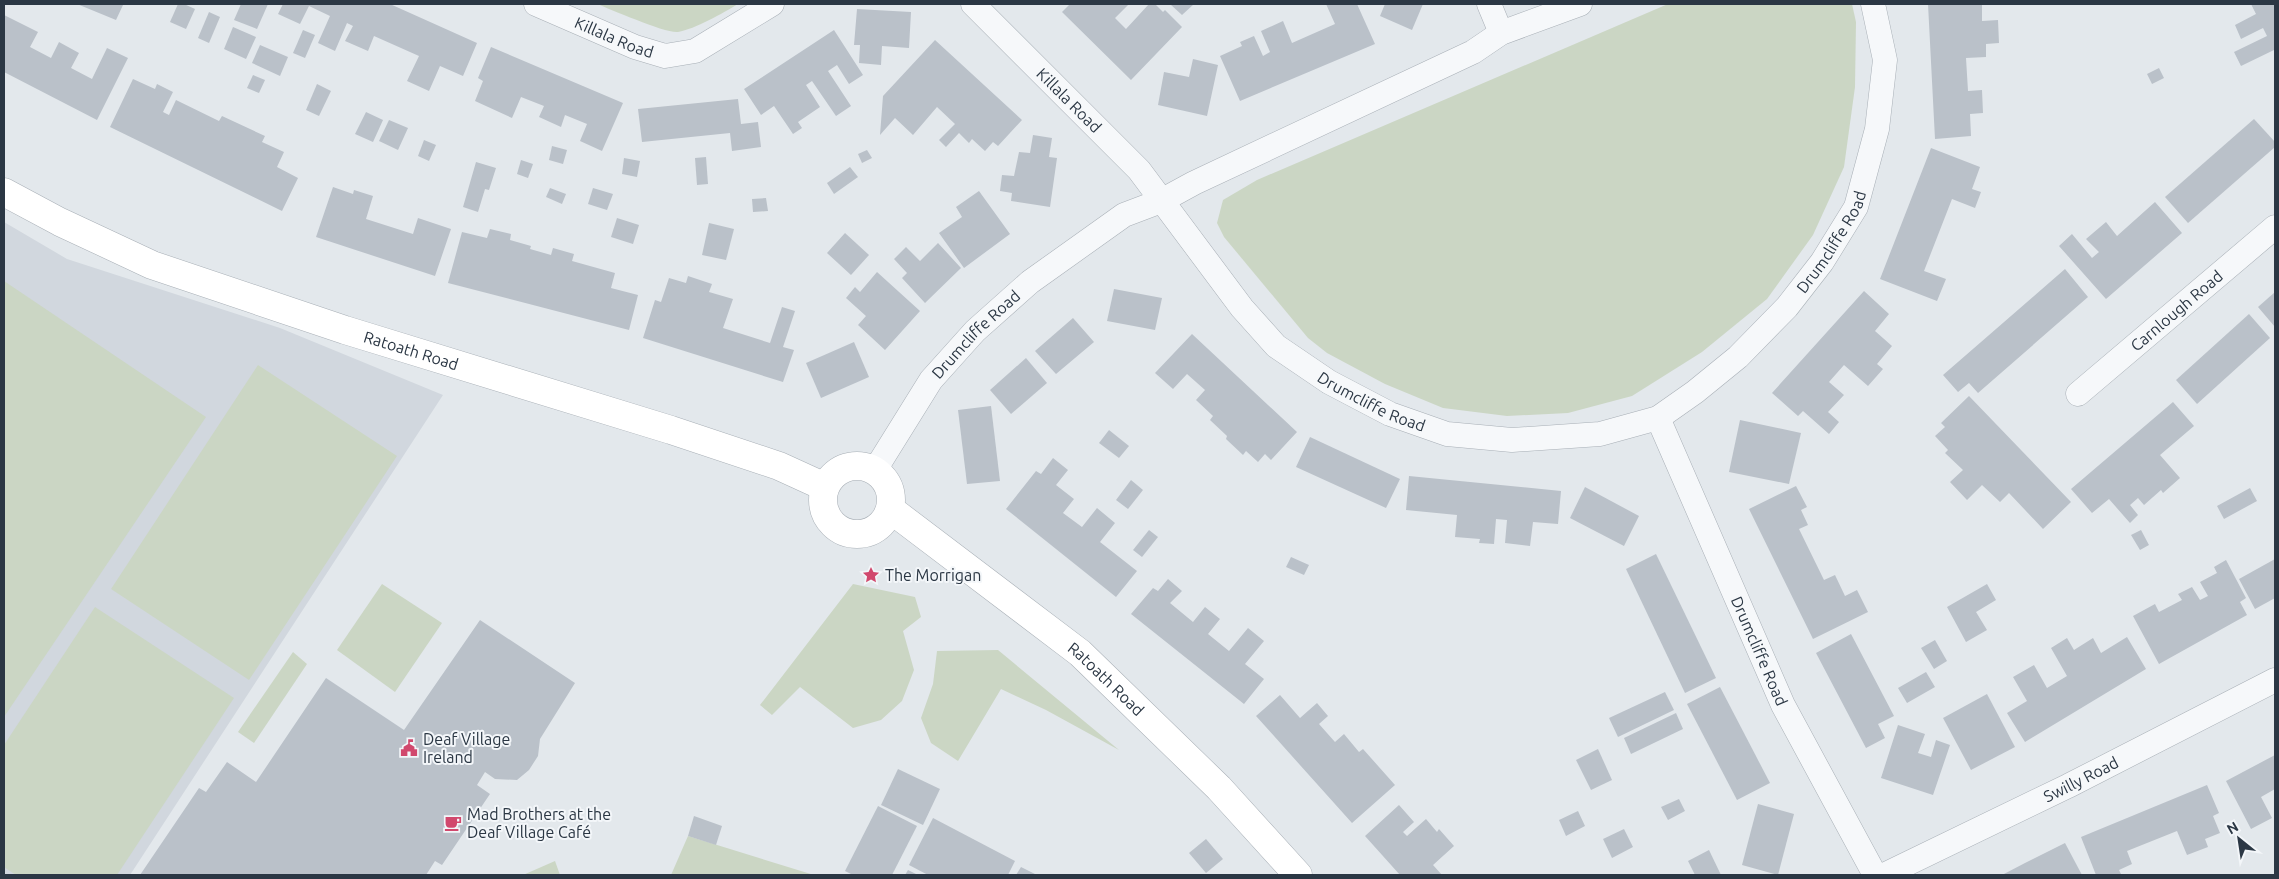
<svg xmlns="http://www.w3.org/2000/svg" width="2279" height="879" viewBox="0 0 2279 879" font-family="Ubuntu,sans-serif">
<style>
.built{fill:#d1d7de}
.green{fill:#cbd6c4}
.building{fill:#bac1c9}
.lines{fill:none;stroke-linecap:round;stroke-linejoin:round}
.minor-casing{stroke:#a8afb6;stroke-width:25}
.secondary-casing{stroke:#a8afb6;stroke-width:29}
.minor{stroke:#f6f8fa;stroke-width:24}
.secondary{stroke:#fff;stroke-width:28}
.labels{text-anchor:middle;stroke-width:4;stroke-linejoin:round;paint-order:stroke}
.street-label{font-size:16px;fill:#2b3744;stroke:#f3f6f9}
.poi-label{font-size:16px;fill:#2b3744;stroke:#f3f6f9;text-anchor:start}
</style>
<rect width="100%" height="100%" fill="#e3e8ec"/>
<path class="built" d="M4,222l63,37 213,69 163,67 -313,480h-126z"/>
<g class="green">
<path d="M597,4h141c-15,9 -43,25 -60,28 -11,2 -68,-23 -81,-28z"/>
<path d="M1668,4h184l4,18 -1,65 -11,80 -31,68 -46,64 -65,53 -70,44 -64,17 -61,3 -64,-8 -58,-24 -58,-31 -19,-15 -84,-101 -7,-14 6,-23 34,-20z"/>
<path d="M4,281l202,136 -202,300z"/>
<path d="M258,365l139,91 -148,224 -138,-91z"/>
<path d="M382,584l60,39 -47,69 -58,-42z"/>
<path d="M853,584l62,13 6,20 -18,14 11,39 -12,31 -21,19 -28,8 -53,-41 -28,28 -12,-10z"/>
<path d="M95,607l139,91 -117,177h-101l-12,-8v-122z"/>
<path d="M998,650l121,100 -73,-40 -45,-21 -43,72 -27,-18 -10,-25 12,-34 4,-33z"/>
<path d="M293,652l14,12 -53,79 -16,-11z"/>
<path d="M688,836l126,39h-143z"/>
<path d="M555,861l5,14h-37z"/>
</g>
<g class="building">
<path d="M77,4h44l2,1 -7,15z"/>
<path d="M178,4h6l11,5 -9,20 -16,-7z"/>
<path d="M241,4h27l-11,25 -23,-9z"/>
<path d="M283,4h107l87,39 -14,33 -23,-10 -11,25 -22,-10 12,-25 -45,-20 -6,15 -23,-10 8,-15 -6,-3 -12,28 -17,-8 12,-27 -21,-10 -9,18 -22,-10z"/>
<path d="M1070,4h59l-14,14 11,11 23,-25h6l8,8 2,-2 17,17 -51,53 -69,-68z"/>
<path d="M1170,4h24l-12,11z"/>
<path d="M1326,4h31l18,40 -135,57 -20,-45 22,-10 -2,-4 14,-6 9,20 7,-4 -9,-21 22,-10 9,22 43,-19z"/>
<path d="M1385,4h38l-11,26 -32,-14z"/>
<path d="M1928,4h54v17l16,-1 1,23 -13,1v13l-20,1 2,33 14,-1 1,23 -13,1 1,22 -36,3z"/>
<path d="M2251,4h24v49l-1,-3 -33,16 -7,-14 33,-16 -4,-8 -22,11 -6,-14 21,-11z"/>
<path d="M857,9l54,3 -2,36 -27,-2 -1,19 -22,-2 1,-18h-6z"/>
<path d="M209,12l11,5 -11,26 -11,-5z"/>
<path d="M4,15l34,17 -8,15 21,11 8,-16 20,11 -8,15 21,11 15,-31 21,10 -31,62 -93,-48z"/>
<path d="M233,27l23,10 -10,22 -22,-10z"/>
<path d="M303,30l12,5 -10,23 -12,-5z"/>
<path d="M834,30l29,45 -14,9 -12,-19 -9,6 23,35 -15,10 -24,-35 -6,4 14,22 -22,15 4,6 -9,6 -19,-28 -13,9 -17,-26z"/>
<path d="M935,40l87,80 -24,26 -5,-4 -8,9 -13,-12 -3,4 -10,-10 -13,14 -7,-7 16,-16 -18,-17 -24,28 -18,-17 -15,17 3,-39z"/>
<path d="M260,45l28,12 -8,19 -28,-13z"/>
<path d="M491,47l132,56 -21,48 -22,-10 7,-17 -22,-9 -4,12 -22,-10 5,-11 -23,-9 -9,21 -37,-17 8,-20 -5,-3z"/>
<path d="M1193,59l25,6 -11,51 -49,-11 6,-33 25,5z"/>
<path d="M2159,68l5,10 -12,6 -5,-10z"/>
<path d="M253,75l12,5 -6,13 -12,-5z"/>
<path d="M133,79l22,10 2,-5 16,8 -10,20 6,3 7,-15 43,21 3,-5 43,20 -3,6 22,10 -7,15 21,11 -16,33 -172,-84z"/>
<path d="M317,84l14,7 -12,25 -13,-6z"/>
<path d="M738,99l3,25 17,-2 3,25 -29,4 -2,-18 -88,9 -4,-33z"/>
<path d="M366,112l17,8 -10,22 -18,-8z"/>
<path d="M2254,119l21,23v5l-87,76 -23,-26z"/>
<path d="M389,120l19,8 -10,22 -19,-9z"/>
<path d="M1033,135l19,3 -3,19 8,1 -7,49 -39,-6 1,-8 -12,-2 2,-16 12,1 5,-24 11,1z"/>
<path d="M424,140l12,5 -7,16 -11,-5z"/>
<path d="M552,146l15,4 -4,14 -14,-4z"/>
<path d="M1931,148l49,19 -8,22 9,3 -6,16 -23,-9 -28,72 22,8 -9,22 -57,-22z"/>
<path d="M867,150l5,8 -10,5 -4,-9z"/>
<path d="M706,157l2,27 -11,1 -2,-27z"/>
<path d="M624,158l16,3 -3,16 -15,-3z"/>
<path d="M521,160l12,4 -5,14 -11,-4z"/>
<path d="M476,162l20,6 -7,22 -4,-1 -7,23 -15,-5z"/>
<path d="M850,167l8,10 -24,17 -7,-11z"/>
<path d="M333,187l20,7 1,-4 19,6 -7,23 47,15 5,-16 33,11 -16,47 -119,-39z"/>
<path d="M550,188l16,6 -4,10 -16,-7z"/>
<path d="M593,188l20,6 -6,16 -19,-6z"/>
<path d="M979,191l31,43 -46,34 -25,-35 23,-16 -6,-10z"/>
<path d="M766,198l2,13 -15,1 -1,-13z"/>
<path d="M2155,202l27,31 -76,66 -47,-53 13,-12 20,24 7,-6 -13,-13 20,-17 11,14z"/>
<path d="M617,218l22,7 -6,19 -22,-7z"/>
<path d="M709,223l25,6 -8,31 -24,-5z"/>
<path d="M490,229l21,5 -1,6 21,6 -1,3 21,6 2,-7 21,6 -2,7 43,12 -4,15 27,7 -9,35 -181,-47 14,-51 25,6z"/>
<path d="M845,233l24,22 -18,20 -24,-22z"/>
<path d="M938,243l23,25 -36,35 -23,-25 5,-5 -13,-14 12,-12 14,14z"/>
<path d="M2065,269l23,28 -110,96 -9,-10 -11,9 -15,-17z"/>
<path d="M877,272l43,39 -35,39 -27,-25 8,-9 -20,-18 9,-11 5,5z"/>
<path d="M688,276l24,8 -3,8 24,7 -10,29 47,15 12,-36 13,4 -12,36 11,3 -11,32 -140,-44 12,-38 6,2 8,-24 17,5z"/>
<path d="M1114,289l48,9 -7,32 -48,-9z"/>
<path d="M1864,291l25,23 -14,17 17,15 -15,18 6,5 -15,17 -24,-21 -15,17 15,13 -16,17 11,10 -10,12 -26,-23 -5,5 -26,-23z"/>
<path d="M2275,292v35l-17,-20z"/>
<path d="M2249,314l21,24 -73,66 -21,-24z"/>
<path d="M1073,318l21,24 -38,32 -21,-23z"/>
<path d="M1192,334l105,98 -26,28 -6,-6 -7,8 -12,-11 -3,4 -17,-16 1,-3 -17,-16 3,-4 -17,-16 9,-10 -18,-16 -14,15 -18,-16z"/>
<path d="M854,342l15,35 -48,21 -15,-35z"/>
<path d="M1026,358l21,25 -36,31 -21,-24z"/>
<path d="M1969,396l102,106 -28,27 -34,-36 -9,9 -18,-17 -15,15 -17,-18 13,-12 -18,-17 3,-3 -13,-14 10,-9 -4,-4z"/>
<path d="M2173,402l21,24 -34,29 20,23 -17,15 -2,-3 -17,15 -6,-7 -8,7 8,10 -8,8 -21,-24 -17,14 -21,-24z"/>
<path d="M991,406l9,75 -33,3 -9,-74z"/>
<path d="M1740,420l61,13 -12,51 -60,-12z"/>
<path d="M1109,430l20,16 -10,12 -20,-15z"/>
<path d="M1310,437l90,42 -14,29 -90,-41z"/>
<path d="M1053,458l15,12 -12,15 18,14 -11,14 19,14 15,-19 18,15 -15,19 37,29 -21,26 -110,-88 30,-38 5,3z"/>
<path d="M1409,476l152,15 -3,33 -25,-2 -3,24 -25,-3 2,-23 -11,-1 -2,25 -15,-1 1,-4 -25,-2 2,-22 -51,-5z"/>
<path d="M1131,480l12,10 -15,19 -12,-9z"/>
<path d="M1796,486l11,21 -6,3 7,15 -9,4 25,51 11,-5 10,21 12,-6 11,22 -55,27 -64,-130z"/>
<path d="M1585,487l54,29 -15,30 -54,-28z"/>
<path d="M2250,488l7,13 -33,18 -7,-13z"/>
<path d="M1149,530l9,7 -16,20 -9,-7z"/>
<path d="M2141,530l8,15 -9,5 -9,-15z"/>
<path d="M1656,554l60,124 -31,15 -59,-124z"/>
<path d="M1291,557l18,8 -5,10 -18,-8z"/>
<path d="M2275,559v39l-20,11 -16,-30z"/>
<path d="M2226,560l20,38 -6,4 7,13 -88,49 -26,-48 22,-12 4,8 23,-12 -4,-6 14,-7 8,13 8,-4 -8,-14 17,-9 -3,-6z"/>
<path d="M1168,579l14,12 -12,12 23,19 12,-15 15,12 -12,15 21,17 19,-23 16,13 -19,23 19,15 -20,25 -113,-90 22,-26 5,3z"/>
<path d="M1987,584l9,16 -20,12 11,18 -21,12 -19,-35z"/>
<path d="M480,620l95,63 -35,56 -2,17 -9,14 -12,10 -22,-1 -10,-7 -8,13 13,9 -48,71 -7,-4 -9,14h-286l59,-87 7,4 21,-30 29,20 70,-104 78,52z"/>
<path d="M1851,634l43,82 -16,8 7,14 -19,10 -50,-95z"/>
<path d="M2127,637l19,32 -121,73 -18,-29 20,-12 -14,-24 21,-12 13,23 20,-12 -16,-28 16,-10 7,12 19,-12 8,15z"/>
<path d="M1935,640l12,21 -13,8 -13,-21z"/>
<path d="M1926,672l9,15 -28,16 -9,-15z"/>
<path d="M1720,687l50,96 -33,17 -50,-96z"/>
<path d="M1665,692l9,18 -56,27 -9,-19z"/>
<path d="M1987,694l28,53 -44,23 -28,-52z"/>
<path d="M1280,695l20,23 17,-15 11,13 -9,8 16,18 9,-8 15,18 4,-3 32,36 -43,38 -96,-107z"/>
<path d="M1676,713l7,16 -52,25 -7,-16z"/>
<path d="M1898,725l27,9 -7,19 13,4 5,-17 14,5 -17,50 -52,-17z"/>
<path d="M1598,749l14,31 -21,10 -15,-30z"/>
<path d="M2275,755v34l-14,8 11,21 -21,11 -25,-48z"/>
<path d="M898,769l42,20 -17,36 -42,-20z"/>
<path d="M2207,785l12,28 -6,3 7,17 -15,6 3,8 -21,8 -10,-24 -50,20 5,13 -13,6 2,4 -25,1 -15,-38z"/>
<path d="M1679,799l6,12 -17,9 -7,-13z"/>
<path d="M1758,804l36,10 -16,61 -36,-10z"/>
<path d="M1399,805l15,17 -11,10 4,4 19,-17 11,13 2,-3 15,17 -21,19 9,10h-42l-35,-39z"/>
<path d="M878,806l39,20 -25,49h-39l-8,-4z"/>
<path d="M1578,811l7,15 -19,10 -7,-16z"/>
<path d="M694,816l28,10 -6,19 -28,-9z"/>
<path d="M933,818l82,43 -7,14h-80l-19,-10z"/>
<path d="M1624,829l9,18 -21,11 -9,-19z"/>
<path d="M1206,839l17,20 -17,14 -17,-20z"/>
<path d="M2065,843l17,32h-80l23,-12z"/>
<path d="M1709,850l12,25h-26l-7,-14z"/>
<path d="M1021,867l16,8h-21z"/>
<path d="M908,870l10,5h-13z"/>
</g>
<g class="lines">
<g class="minor-casing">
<g id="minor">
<path id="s1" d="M536,4l99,43 30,9 30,-5 77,-47"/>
<path id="s2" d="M973,4l166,166 103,138 34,38 53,36 61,32 57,20 65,6 88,-6 58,-16 37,-26 43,-35 49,-50 35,-45 34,-55 21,-78 8,-69 -12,-56"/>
<path d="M1489,4l12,29"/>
<path id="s3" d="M2078,394l197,-167"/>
<path id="s4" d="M1658,418l125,287 92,170"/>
<path id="s5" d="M875,470l56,-90 44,-49 55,-49 94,-67 37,-14 33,-18 279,-131 28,-19 79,-29"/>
<path id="s6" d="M1884,875l184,-89 207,-106"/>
</g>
</g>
<g class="secondary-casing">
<g id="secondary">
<path id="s7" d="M4,192l56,30 92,43 193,65 326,100 108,36 46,21"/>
<circle cx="857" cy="500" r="34"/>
<path id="s8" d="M890,509l190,144 139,135 79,87"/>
</g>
</g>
<use href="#minor" class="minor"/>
<use href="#secondary" class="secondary"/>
</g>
<defs>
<g id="sight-bare" transform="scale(1.35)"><path d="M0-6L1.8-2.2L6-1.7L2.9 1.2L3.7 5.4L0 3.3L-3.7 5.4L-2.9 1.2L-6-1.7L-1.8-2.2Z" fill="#d1486d" stroke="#f3f6f9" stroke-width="2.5" paint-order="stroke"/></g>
<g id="civic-bare" transform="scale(1.35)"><path d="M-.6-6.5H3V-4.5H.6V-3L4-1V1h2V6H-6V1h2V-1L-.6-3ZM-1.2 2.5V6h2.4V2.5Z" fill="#d1486d" stroke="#f3f6f9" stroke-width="2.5" paint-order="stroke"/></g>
<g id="cafe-bare" transform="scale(1.35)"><path d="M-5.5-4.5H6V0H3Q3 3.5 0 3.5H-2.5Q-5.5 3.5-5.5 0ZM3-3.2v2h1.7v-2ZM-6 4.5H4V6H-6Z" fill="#d1486d" stroke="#f3f6f9" stroke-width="2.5" paint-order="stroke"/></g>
</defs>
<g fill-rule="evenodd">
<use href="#sight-bare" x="871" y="575"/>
<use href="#civic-bare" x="409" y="748"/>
<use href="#cafe-bare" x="453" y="823"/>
</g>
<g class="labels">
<g class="street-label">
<text dy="6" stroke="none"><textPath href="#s1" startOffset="85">Killala Road</textPath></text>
<text dy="6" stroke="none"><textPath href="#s2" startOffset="136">Killala Road</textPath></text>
<text dy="6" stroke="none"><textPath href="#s2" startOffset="1115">Drumcliffe Road</textPath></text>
<text dy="6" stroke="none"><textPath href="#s3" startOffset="129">Carnlough Road</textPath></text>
<text dy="6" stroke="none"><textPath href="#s5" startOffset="170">Drumcliffe Road</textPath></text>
<text dy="6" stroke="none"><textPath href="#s7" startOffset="438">Ratoath Road</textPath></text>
<text dy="6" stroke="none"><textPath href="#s2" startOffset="569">Drumcliffe Road</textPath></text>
<text dy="6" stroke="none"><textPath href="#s4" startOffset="254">Drumcliffe Road</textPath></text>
<text dy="6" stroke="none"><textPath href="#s8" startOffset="275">Ratoath Road</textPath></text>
<text dy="6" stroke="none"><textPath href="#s6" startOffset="219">Swilly Road</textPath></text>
</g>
<g class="poi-label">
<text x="885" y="581">The Morrigan</text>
<text x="423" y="745">Deaf Village<tspan x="423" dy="18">Ireland</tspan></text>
<text x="467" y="820">Mad Brothers at the<tspan x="467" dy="18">Deaf Village Café</tspan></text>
</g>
</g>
<rect width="2279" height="879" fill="none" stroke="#2b3744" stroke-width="10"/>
<g transform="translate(2239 839) rotate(330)" stroke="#f3f6f9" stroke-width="4" paint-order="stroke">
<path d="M0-4L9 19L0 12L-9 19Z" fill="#2b3744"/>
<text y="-8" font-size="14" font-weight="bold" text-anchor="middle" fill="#2b3744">N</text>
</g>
</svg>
